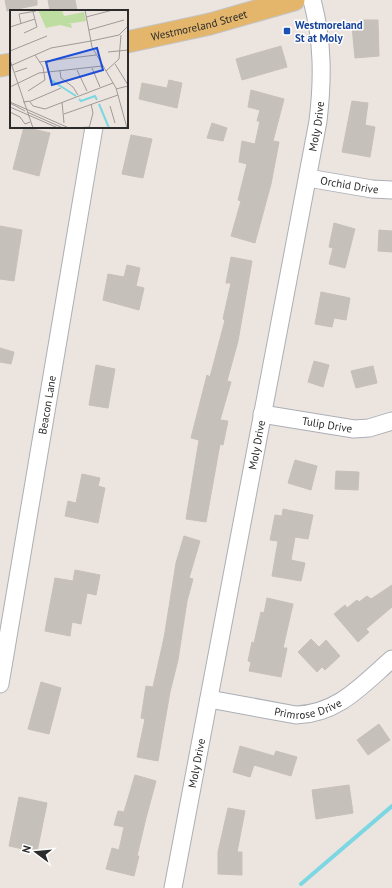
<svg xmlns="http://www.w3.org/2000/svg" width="392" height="888" viewBox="0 0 392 888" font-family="'PT Sans',sans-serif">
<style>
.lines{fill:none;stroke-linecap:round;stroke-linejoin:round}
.stream{stroke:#7cd7e3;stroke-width:4}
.building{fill:#c5c0ba;stroke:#c7c0b9}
.minor-casing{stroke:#abafb6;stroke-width:19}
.major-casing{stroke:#c4c4c4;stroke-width:23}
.minor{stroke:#fff;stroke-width:17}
.major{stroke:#e4b66c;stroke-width:21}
.transit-dot{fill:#1a4fb4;stroke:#fff;stroke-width:1.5}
.labels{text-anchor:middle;stroke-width:3;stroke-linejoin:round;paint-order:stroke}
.street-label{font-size:11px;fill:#2b2b2b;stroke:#fff}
.transit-label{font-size:11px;font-weight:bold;fill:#164399;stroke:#fff;text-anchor:start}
.inset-river{fill:none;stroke:#7cd7e3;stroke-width:2}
.inset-road{fill:none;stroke:#9f9a97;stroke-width:1}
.view{fill:#1d4ed8;fill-opacity:0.15;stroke:#1d4ed8;stroke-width:2}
.inset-edge{fill:none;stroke:#2b2b2b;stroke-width:2}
</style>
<rect width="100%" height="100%" fill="#ece4df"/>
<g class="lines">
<path class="stream" d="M301,884l91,-78"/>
</g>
<g class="building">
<path d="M5,0h32v5l-30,6z"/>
<path d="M48,0h27l2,11h-27z"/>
<path d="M363,20h15l1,36 -24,2 -3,-32 11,-1z"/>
<path d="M281,46l6,21 -45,13 -6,-21z"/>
<path d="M169,80l13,3 -5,25 -38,-9 3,-16 25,5z"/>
<path d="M251,90l33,9 -11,42 6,1 -8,42 -16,59 -24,-7 10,-35 -3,-1 9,-36 -8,-2 3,-21 13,3 5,-23h-3l3,-11 -12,-3z"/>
<path d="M352,101l16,2 -3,22 10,2 -5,30 -28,-5z"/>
<path d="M212,123l15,5 -4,13 -16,-3z"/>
<path d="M24,127l26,6 -11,43 -26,-7z"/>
<path d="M131,135l21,4 -9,39 -21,-4z"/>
<path d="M334,223l21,6 -10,39 -16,-4 4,-16 -4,-1z"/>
<path d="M0,226l22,4 -8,51 -14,-2z"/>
<path d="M379,230l13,1v21l-14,-1z"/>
<path d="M231,257l21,4 -14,80 -11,40 4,1 -11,38 8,1 -5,24 -3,-1 -14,78 -20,-3 13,-79 -8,-2 16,-63 3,2 15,-57 -2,-1 8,-36h-5z"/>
<path d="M127,265l13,3 -4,18 8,2 -5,22 -36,-10 5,-26 16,3z"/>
<path d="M321,292l29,6 -4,22 -12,-2 -2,9 -17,-3z"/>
<path d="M0,348l14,4 -3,12 -11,-2z"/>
<path d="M314,361l15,4 -6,22 -15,-5z"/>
<path d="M96,365l19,4 -7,39 -19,-3z"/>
<path d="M373,366l4,17 -21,5 -5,-17z"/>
<path d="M295,460l22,6 -6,24 -23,-7z"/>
<path d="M336,471l23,1 -1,18 -23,-1z"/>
<path d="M82,474l18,4 -2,8 7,2 -7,35 -33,-7 3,-15 8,2z"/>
<path d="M283,509l30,6 -5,24 -13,-2 -4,23 14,3 -4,18 -29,-5 6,-35 -8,-1 5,-25 7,1z"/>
<path d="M184,536l16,5 -11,37 4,1 -6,22 -9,59 -8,32 -12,69 -21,-4 8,-38 -4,-1 5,-32 7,1 11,-49 12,-75z"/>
<path d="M75,570l25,5 -4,20 -9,-2 -6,31 -9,-2 -2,14 -25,-5 10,-53 18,3z"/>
<path d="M392,585v22l-26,22 3,3 -11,10 -24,-28 11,-9 2,3 10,-8 2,2 8,-6 4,3z"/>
<path d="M267,598l26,6 -10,44h4l-6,29 -32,-6 2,-9 -3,-1 4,-19 2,1 7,-31 3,1z"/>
<path d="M311,639l8,8 7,-7 14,16 -15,14 -3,-3 -5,5 -19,-20z"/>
<path d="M41,682l20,6 -12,46 -21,-5z"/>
<path d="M379,724l11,16 -22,15 -11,-15z"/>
<path d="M240,746l34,10 2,-5 21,6 -6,19 -37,-11 -4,12 -17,-5z"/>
<path d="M135,775l21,6 -10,37 -9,38h2l-5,20 -28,-7 6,-21 7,2 5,-23 -10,-2 4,-14 6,1z"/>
<path d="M349,785l4,28 -37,6 -4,-29z"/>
<path d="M19,797l28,6 -10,49 -28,-6z"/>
<path d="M228,808l17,3 -8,41h5v23l-24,-1v-22z"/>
</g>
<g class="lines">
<g class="minor-casing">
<g id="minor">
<path id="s1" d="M308,178l64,11 20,1"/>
<path id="s2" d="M262,414l92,15 15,-1 23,-7"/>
<path id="s3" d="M0,684l94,-557"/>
<path id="s4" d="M209,699l87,16c42,-1 66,-30 96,-56"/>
<path id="s5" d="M173,888l145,-767c5,-42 5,-80 -6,-121"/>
</g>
</g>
<g class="major-casing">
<g id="major">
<path id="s6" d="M127,42l83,-18 84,-24"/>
<path d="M0,66l11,-2"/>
</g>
</g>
<use href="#minor" class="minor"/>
<use href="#major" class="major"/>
</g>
<rect class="transit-dot" x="283" y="27" width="8" height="8" rx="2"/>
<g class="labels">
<g class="street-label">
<text dy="4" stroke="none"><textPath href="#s6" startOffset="74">Westmoreland Street</textPath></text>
<text dy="4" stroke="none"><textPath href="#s5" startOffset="775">Moly Drive</textPath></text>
<text dy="4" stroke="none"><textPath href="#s1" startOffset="42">Orchid Drive</textPath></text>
<text dy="4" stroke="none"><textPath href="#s3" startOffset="283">Beacon Lane</textPath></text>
<text dy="4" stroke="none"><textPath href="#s2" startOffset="66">Tulip Drive</textPath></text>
<text dy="4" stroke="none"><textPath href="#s5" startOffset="451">Moly Drive</textPath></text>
<text dy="4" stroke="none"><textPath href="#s4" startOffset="101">Primrose Drive</textPath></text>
<text dy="4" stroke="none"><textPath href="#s5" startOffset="127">Moly Drive</textPath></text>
</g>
<g class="transit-label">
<text x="295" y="29">Westmoreland<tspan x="295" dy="13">St at Moly</tspan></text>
</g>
</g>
<g transform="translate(10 10)">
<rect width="118" height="118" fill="#ece4df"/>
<path d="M28,0h24l2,6 20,-4 2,9 -19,3h4l1,4 -12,-3 -14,3z" fill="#bedda1"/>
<path class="inset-river" d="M41,70l25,16M69,89l2,2 14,-5 2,4M89,94l10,24"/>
<path class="inset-road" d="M75,0l7,37 24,41 11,40M76,7l27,-7M11,14l-2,-10 17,-3M0,17l25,-8M79,20l35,-10M14,23l13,-6 -4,-15M81,31l28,-6 8,-8M0,41l37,-15M98,42l20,-2M0,50l23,68M29,52l57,-7M105,54l13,21M0,56l41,-18 40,-7M82,58l8,19M67,60l10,21M50,61l1,7 12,9 5,8M96,61l13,-12 2,-24M5,62l12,-4M0,77l29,-14 63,-7M106,79l12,-3M18,81l17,-11 -2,-13 -8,-12M0,92l59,26M13,92l8,-1 30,-13M20,92l3,4 12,3 68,-26M52,92l2,21M0,93l15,8M100,96l5,17M0,97l48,21M0,102l10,5 5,7 5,-2M17,102l36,16M54,104l54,-19M64,118l16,-1M79,118l4,-15 -2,-9"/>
<path class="view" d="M87,38l6,22 -51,15 -6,-23z"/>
<rect width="118" height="118" class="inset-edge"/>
</g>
<g transform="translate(36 852) rotate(286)" stroke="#ffffff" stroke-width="3" paint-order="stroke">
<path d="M0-3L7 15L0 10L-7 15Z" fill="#2b2b2b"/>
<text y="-6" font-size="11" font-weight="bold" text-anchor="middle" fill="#2b2b2b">N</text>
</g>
</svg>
